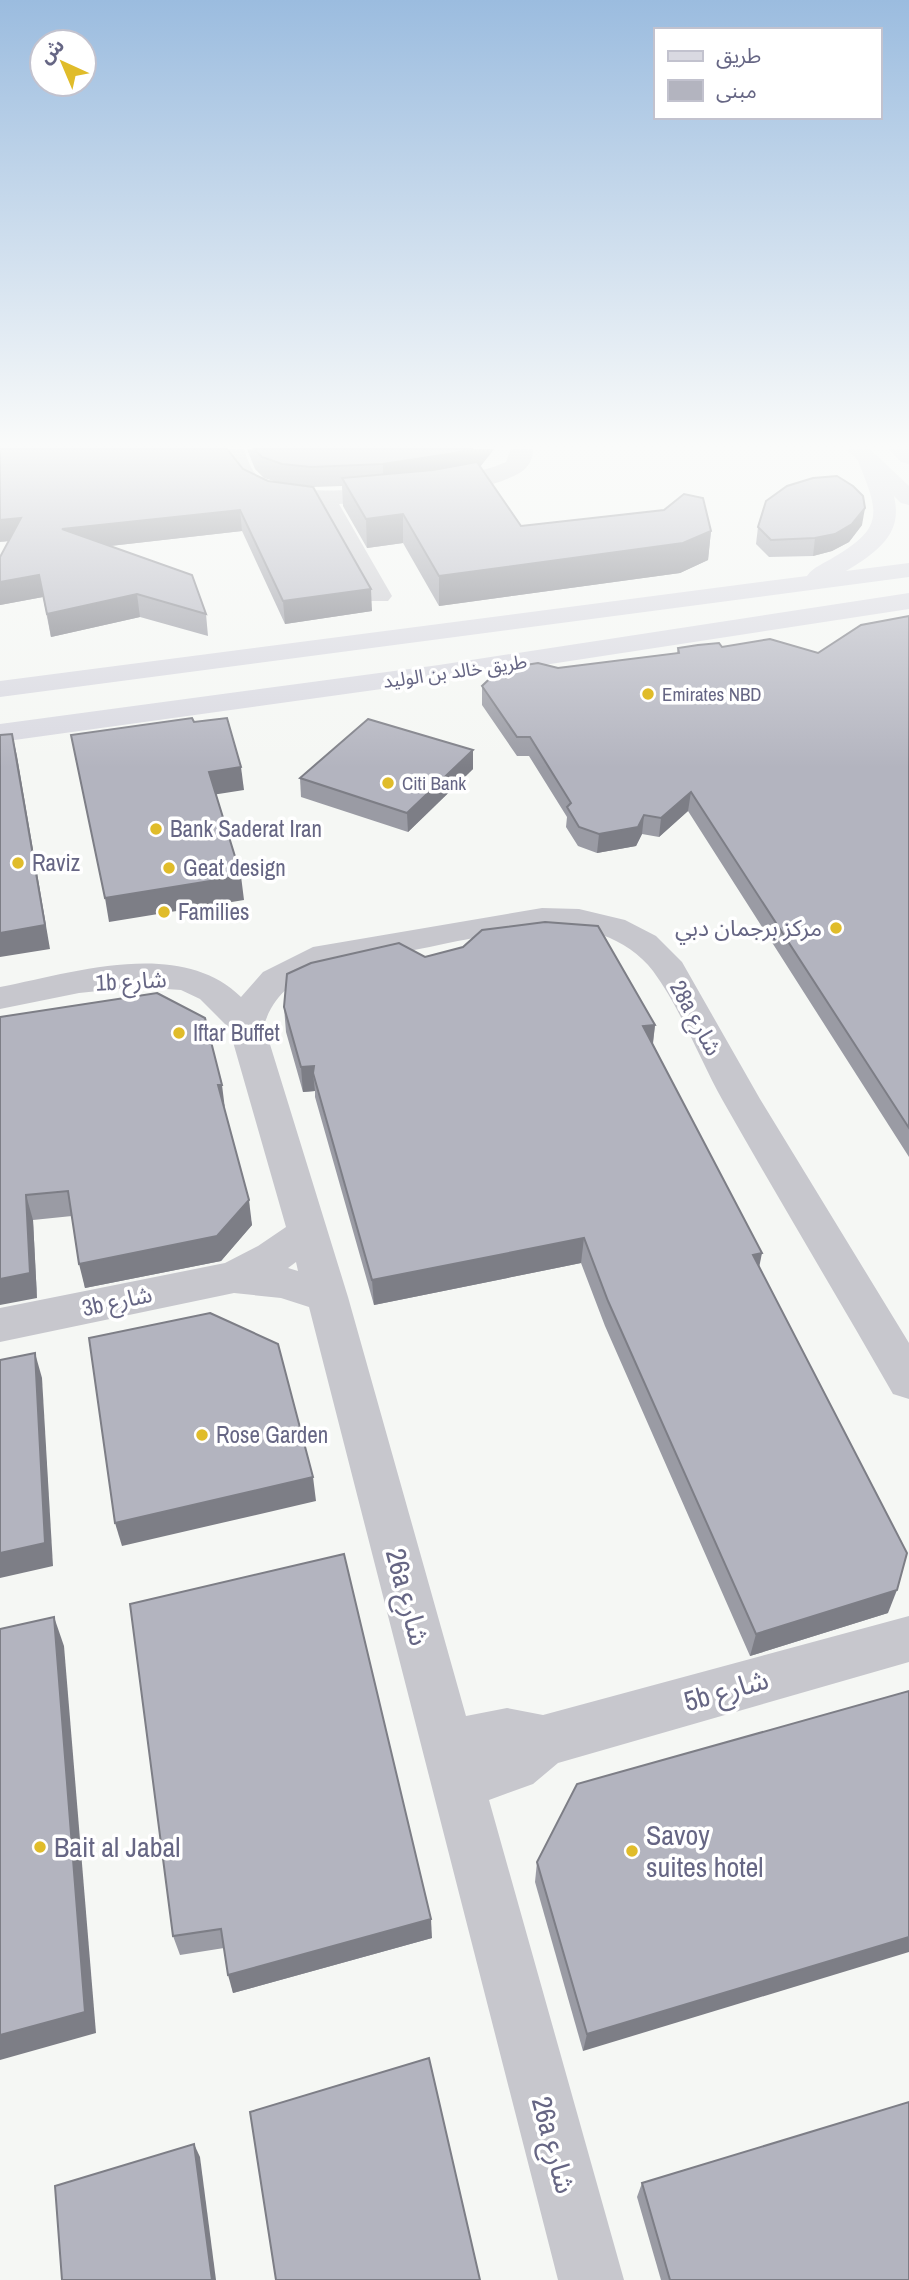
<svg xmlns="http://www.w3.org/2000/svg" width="909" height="2280" viewBox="0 0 909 2280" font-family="'Archivo Narrow','Noto Sans Arabic',sans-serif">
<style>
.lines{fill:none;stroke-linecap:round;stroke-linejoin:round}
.street{fill:#c7c7cd;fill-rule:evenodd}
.secondary{fill:#d9d9e1;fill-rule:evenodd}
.primary{fill:#d9d9e1;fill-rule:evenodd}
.wall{fill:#9a9ba4}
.shaded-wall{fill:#7d7e86}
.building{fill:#b3b4bf;stroke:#7d7e86;stroke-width:2}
.poi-dot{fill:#e0bc2a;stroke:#fff;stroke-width:2.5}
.labels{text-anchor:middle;stroke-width:7;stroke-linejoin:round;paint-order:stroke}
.far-street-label{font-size:19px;fill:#666684;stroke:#fff}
.far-poi-label{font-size:19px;fill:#666684;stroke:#fff;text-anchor:start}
.poi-label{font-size:23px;fill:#666684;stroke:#fff;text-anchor:start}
.street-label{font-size:23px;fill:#666684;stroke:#fff}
.near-street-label{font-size:28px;fill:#666684;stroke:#fff}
.near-poi-label{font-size:28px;fill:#666684;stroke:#fff;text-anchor:start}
</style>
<rect width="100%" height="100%" fill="#f5f7f4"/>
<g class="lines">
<g class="street">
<path d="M222,449h22c4,12 8,25 19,31 41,24 200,2 243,-18l5,-13h22c0,9 -4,18 -12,23 -38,24 -136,29 -182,32l53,92 -4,5h-18l-4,-5 -50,-91c-46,-1 -78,-9 -94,-56z"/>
<path d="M542,908l37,1 46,11 31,16 26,26 78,137 149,244v56l-16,-5c-56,-98 -114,-194 -170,-293 -23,-41 -42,-92 -70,-130 -13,-17 -31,-29 -51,-36 -52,-19 -148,8 -203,18 -53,9 -116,13 -135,72l84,272 118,419 41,-8 36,7 366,-99v46l-351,101 -25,21 -44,16 135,480h-66l-249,-973 -28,-9 -47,-5 -234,49v-34l225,-45 33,-17 28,-19 -57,-199 -29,-29 -19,-9 -44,-3 -58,6 -79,16v-22c73,-14 180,-50 241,10l22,-25 50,-25zM296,1262l2,9 -10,-3z"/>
</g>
<path class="secondary" d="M846,449h24l39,37v19l-8,-2z"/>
<g class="primary">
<path d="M888,449h21v15l-8,-2z"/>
<path d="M869,454c12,3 14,14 19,25 21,48 -2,68 -42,92l63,-8v14l-909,120v-16l807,-105c6,-9 18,-13 27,-19 52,-30 44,-46 24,-96z"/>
<path d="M909,593v16l-470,72 -439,61v-18l439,-59z"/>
</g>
</g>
<g class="wall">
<path d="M247,449h247l-14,18 41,59 190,5 -3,29 -28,13 -241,33 -36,-63 -36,5 -24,-42 -1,-20 -28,1 58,124 -87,13 -43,-93 -132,15 96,68 2,22 -68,-19 -89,20 -8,-40 -43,8v-48l9,-16 -9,1 243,-73 25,12 9,1 -13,-4 -9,-9z"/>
<path d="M862,525l-13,17 -17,9 -19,5 -44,1 -13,-13 2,-17z"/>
<path d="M909,616v541l-221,-346 -29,26 -17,-3 -6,12 -39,7 -19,-7 -12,-19 1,-10 -38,-61h-12l-35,-51v-19l76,-18 119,-15 1,-5 44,-1 96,6z"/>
<path d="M473,769l-65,63 -107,-35 -1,-19z"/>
<path d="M425,957l230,68 -2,19 106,222 129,347 -138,43 -145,-330 -24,-63 -207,42 -59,-208v-6l-12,1 -17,-60 -2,-25z"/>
<path d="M0,1017l225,93 27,115 -31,36 -136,27 -13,-72 -39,4 4,78z"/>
<path d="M130,1604l302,334 -199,55 -9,-45 -44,7 -7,-19z"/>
<path d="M909,1691l-326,360 -48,-169 2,-20z"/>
<path d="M642,2183l267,97h-248l-24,-83z"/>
</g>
<g class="shaded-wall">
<path d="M473,449h21l-15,19 -96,17v-21z"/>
<path d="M865,508l-3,17 -13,17 -17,9 -19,5 2,-18z"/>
<path d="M240,510l2,21 -176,20 -4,-22z"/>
<path d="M403,514v29l-36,5 -1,-29z"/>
<path d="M21,518l4,21 -25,3v-22z"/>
<path d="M711,531l-3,29 -28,13 -241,33v-30z"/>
<path d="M39,575l4,22 -43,8v-23z"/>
<path d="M371,589l1,22 -87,13 -2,-23z"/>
<path d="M137,594l3,23 -89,20 -4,-23z"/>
<path d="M12,734l5,22 33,193 -50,8v-24z"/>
<path d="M473,750v19l-65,63 -1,-19z"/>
<path d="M241,767l3,23 -32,5 -3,-23z"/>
<path d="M691,792l-3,19 -29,26 2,-19z"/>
<path d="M644,815l-2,19 -6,12 -39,7 2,-19z"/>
<path d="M241,876l3,24 -135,22 -4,-24z"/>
<path d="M655,1025l-3,24 -9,-23z"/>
<path d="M314,1066l-1,7 2,18 -12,1 -2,-25z"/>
<path d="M218,1085h4l3,24z"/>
<path d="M26,1195l7,25 4,78 -37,7v-26z"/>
<path d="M249,1200l3,25 -31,36 -136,27 -6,-24z"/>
<path d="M584,1238l-3,25 -207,42 -2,-25z"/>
<path d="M762,1253l-5,25 -4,-23z"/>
<path d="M35,1353l7,25 11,188 -53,12v-25z"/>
<path d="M313,1477l3,24 -194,45 -7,-23z"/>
<path d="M897,1590l-9,23 -138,43 6,-22z"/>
<path d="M54,1617l10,29 32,387 -96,27v-25z"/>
<path d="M431,1919l1,19 -199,55 -5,-18z"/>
<path d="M909,1937v15l-326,99 4,-17z"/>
<path d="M194,2144l6,13 16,123h-4z"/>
</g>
<g class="building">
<path d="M0,449h227l16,20 25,12 45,6 58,102 -88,12 -43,-91 -178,19 130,46 14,39 -69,-20 -90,20 -8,-39 -39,7v-25l21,-39 -21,2z"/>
<path d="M254,449h219l-18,4 -72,11 -72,3 -29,-3 -20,-7z"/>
<path d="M477,462l44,64 143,-16 20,-16 19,4 8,33 -28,12 -244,33 -36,-62 -37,5 -24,-41 91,-8z"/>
<path d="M837,476l16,10 10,10 2,12 -13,16 -17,10 -20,4 -44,2 -13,-13 8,-26 21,-15 26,-8z"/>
<path d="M909,616v512l-218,-336 -30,26 -17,-3 -6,12 -39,7 -20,-7 -12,-20 4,-4 -41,-66h-13l-35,-51 18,-17 38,-6 20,5 121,-15 -1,-5 20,-3 21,-2 3,4 48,-8 48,14 43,-28z"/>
<path d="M192,718l2,4 33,-4 14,49 -32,5 32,104 -136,22 -34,-163z"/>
<path d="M368,719l105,31 -66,63 -107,-35z"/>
<path d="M12,734l33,191 -45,8v-198z"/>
<path d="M545,922l53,4 57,99 -12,1 119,227 -9,2 154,298 -10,37 -141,44 -148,-333 -24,-63 -212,42 -59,-207 1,-7 -13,1 -17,-60 3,-33 24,-11 88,-20 26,14 38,-10 19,-17z"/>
<path d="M157,993l48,25 17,67h-4l31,115 -32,36 -138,28 -11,-73 -42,4 4,78 -30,6v-262z"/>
<path d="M210,1313l68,31 35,133 -198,46 -26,-185z"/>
<path d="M35,1353l10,190 -45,10v-193z"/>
<path d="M344,1554l87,365 -203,56 -7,-46 -48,7 -43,-332z"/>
<path d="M54,1617l31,395 -85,23v-406z"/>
<path d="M909,1691v246l-322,97 -50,-172 40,-78z"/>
<path d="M429,2058l51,222h-204l-26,-168z"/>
<path d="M909,2102v178h-239l-28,-97z"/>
<path d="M194,2144l18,136h-150l-7,-94z"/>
</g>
<linearGradient id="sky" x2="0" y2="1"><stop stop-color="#9bbcdf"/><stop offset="0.58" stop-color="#fafbfa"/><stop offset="1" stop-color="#fafbfa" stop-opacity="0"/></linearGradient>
<rect width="909" height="768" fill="url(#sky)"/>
<g class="poi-dot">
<circle cx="648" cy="694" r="7"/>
<circle cx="388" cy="783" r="7"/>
<circle cx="156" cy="829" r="7"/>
<circle cx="18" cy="863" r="7"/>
<circle cx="169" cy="868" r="7"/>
<circle cx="164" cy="912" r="7"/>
<circle cx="836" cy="928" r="7"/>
<circle cx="179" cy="1033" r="7"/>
<circle cx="202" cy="1435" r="7"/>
<circle cx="40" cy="1847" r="7"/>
<circle cx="632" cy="1851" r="7"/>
</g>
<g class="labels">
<g class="far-street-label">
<text transform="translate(455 671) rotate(-8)" y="7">طريق خالد بن الوليد</text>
</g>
<g class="far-poi-label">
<text x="662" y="701">Emirates NBD</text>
<text x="402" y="790">Citi Bank</text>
</g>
<g class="poi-label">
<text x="170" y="837">Bank Saderat Iran</text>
<text x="32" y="871">Raviz</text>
<text x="183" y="876">Geat design</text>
<text x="178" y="920">Families</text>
<text x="822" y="936" text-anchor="end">مركز برجمان دبي</text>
<text x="193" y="1041">Iftar Buffet</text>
<text x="216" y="1443">Rose Garden</text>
</g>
<g class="street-label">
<text transform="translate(131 981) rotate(-3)" y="8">1b شارع</text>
<text transform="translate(696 1018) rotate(61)" y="8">28a شارع</text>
<text transform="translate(117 1301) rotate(-12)" y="8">3b شارع</text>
</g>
<g class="near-street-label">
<text transform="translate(408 1597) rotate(75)" y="10">26a شارع</text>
<text transform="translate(726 1690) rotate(-16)" y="10">5b شارع</text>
<text transform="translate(554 2145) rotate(75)" y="10">26a شارع</text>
</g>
<g class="near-poi-label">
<text x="646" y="1845">Savoy<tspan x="646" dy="32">suites hotel</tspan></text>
<text x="54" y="1857">Bait al Jabal</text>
</g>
</g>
<rect x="654" y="28" width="228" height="91" fill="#ffffff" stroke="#c2c2ce" stroke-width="2"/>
<rect x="668" y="51" width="35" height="10" fill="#d9d9e1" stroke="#c2c2ce" stroke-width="2"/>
<text x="716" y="63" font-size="21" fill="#666684">طريق</text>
<rect x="668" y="80" width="35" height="21" fill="#b3b4bf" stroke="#c2c2ce" stroke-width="2"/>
<text x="716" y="98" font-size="21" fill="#666684">مبنى</text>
<g transform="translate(63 63) rotate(316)"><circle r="33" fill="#ffffff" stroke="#c2c2ce" stroke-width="2"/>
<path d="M0-5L12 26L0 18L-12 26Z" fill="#e0bc2a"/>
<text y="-10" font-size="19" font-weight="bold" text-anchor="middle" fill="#666684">ش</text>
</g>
</svg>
